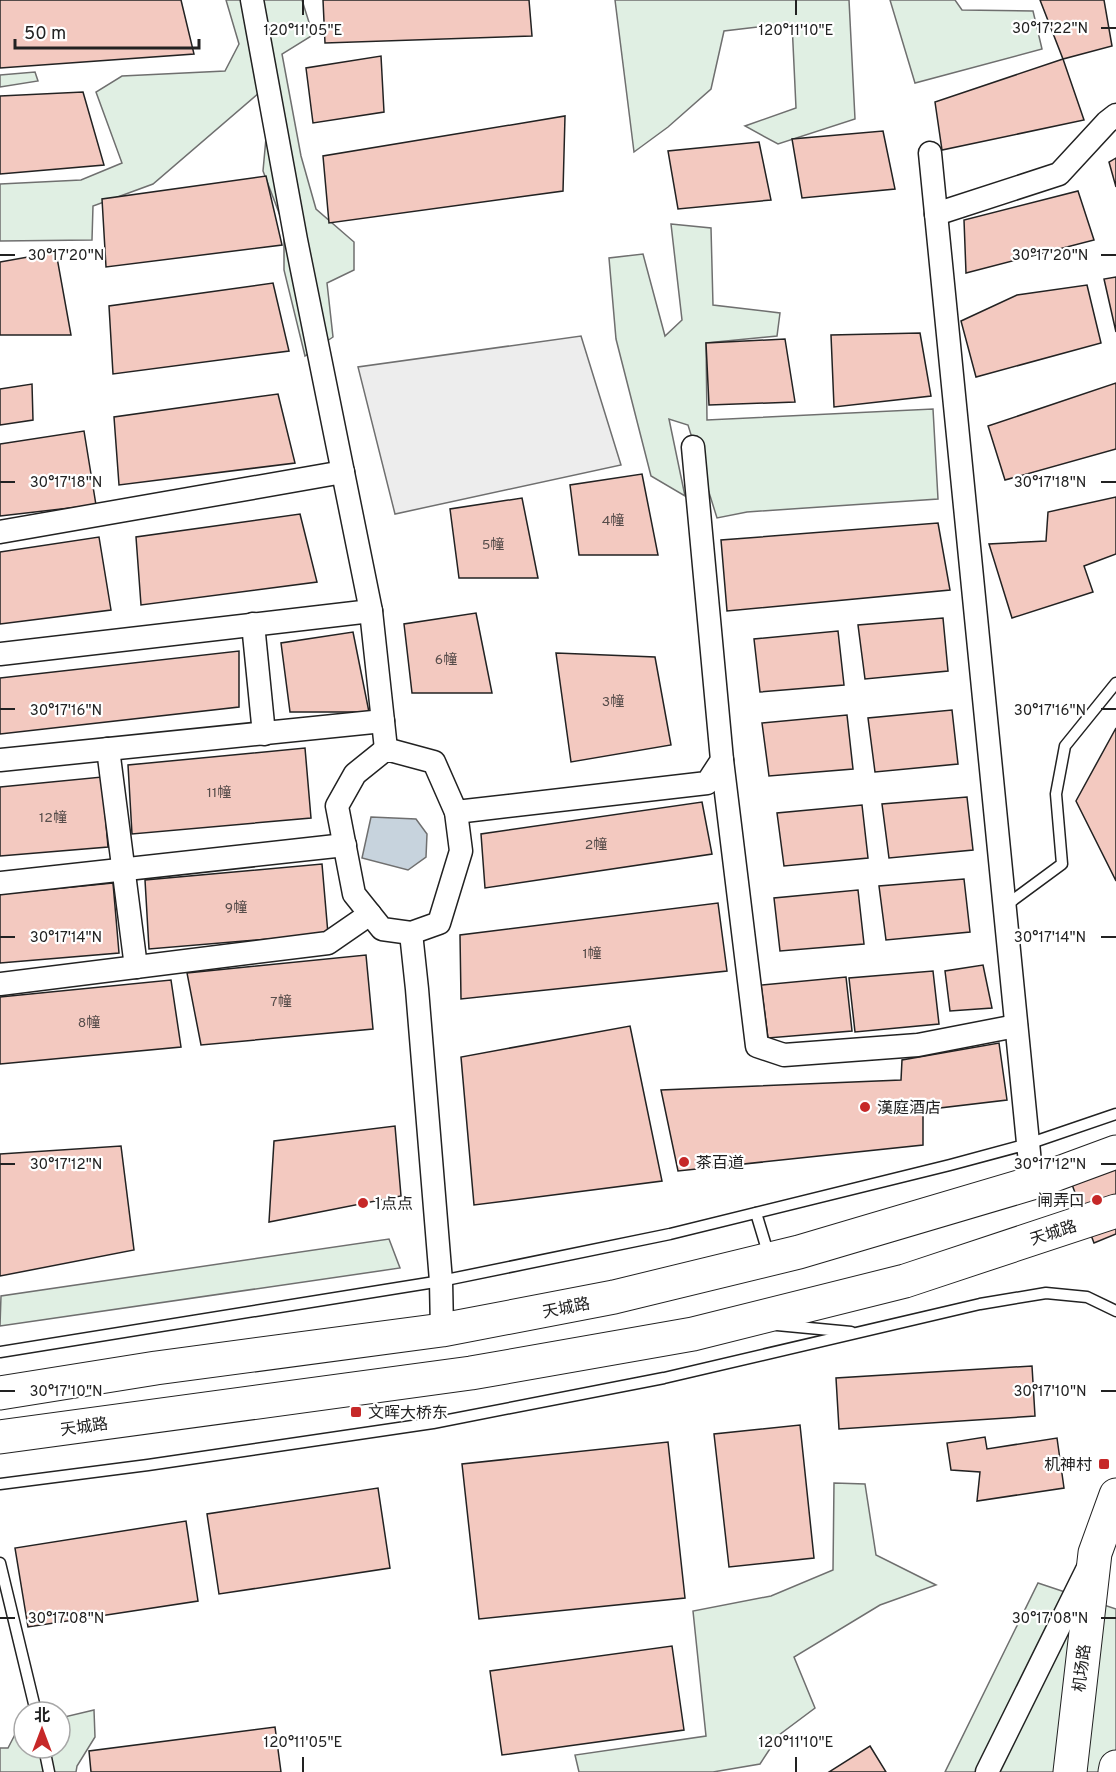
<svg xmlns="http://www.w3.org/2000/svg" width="1116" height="1772" viewBox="0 0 1116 1772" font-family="Overpass,'Noto Sans SC',sans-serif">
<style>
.green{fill:#e0efe3;stroke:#6f6f6f;stroke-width:1.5}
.parking{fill:#ededed;stroke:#6f6f6f;stroke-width:1.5}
.water{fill:#c7d3dd;stroke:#6f6f6f;stroke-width:1.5}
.building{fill:#f3c9c0;stroke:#222;stroke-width:1.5}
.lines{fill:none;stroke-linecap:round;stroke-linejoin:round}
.lane-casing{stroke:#222;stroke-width:13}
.street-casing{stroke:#222;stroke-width:25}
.primary-casing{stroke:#222;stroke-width:35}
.lane{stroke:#fff;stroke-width:10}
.street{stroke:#fff;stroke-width:22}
.primary{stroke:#fff;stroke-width:33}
.ticks{fill:none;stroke:#222;stroke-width:2}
.poi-dot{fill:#c62828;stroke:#fff;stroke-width:2}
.labels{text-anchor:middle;stroke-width:4.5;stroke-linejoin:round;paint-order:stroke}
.number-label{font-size:14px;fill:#564c4a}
.poi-label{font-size:16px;fill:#222;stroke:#fff;text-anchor:start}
.street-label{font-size:16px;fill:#222;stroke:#fff}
.ticks-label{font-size:15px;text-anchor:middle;fill:#222;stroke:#fff;stroke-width:4.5;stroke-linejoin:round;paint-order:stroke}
</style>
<rect width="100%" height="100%" fill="#fff"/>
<g class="green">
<path d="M226,0h76l11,35 -31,19 19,102 15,53 38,33v28l-27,13 6,54 -28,19 -21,-86v-44l-21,-55 5,-55 -8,-24 -107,92 -60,22 -1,34 -92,1v-57l81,-4 41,-17 -26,-71 26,-16 103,-5 14,-27z"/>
<path d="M615,0h234l6,119 -77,25 -33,-18 51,-18 -4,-85 -68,8 -13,58 -43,38 -34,25z"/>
<path d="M890,0h65l7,10 71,1 9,38 -127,34z"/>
<path d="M35,72l3,9 -38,6v-12z"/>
<path d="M671,224l40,4 2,77 67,8 -3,23 -71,7 1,77 226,-11 5,90 -191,13 -30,6 -29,-93 -19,-6 16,77 -34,-20 -35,-137 -7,-81 34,-4 22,82 17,-16z"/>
<path d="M389,1239l11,29 -400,58 1,-30z"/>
<path d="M834,1483l31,1 11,71 60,30 -56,20 -86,52 21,51 -36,27 -19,29 -47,8h-134l-4,-17 131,-19 -13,-125 78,-15 62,-26z"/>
<path d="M1038,1583l78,26v163h-171z"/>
<path d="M94,1710l1,27 -18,29 -1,6h-76v-24h8l16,-31v31h36v-30z"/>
</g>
<path class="parking" d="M581,336l40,129 -226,49 -37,-147z"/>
<path class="water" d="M371,817l45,2 11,15 -1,23 -18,13 -46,-12z"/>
<g class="building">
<path d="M0,0h181l13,54 -194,14z"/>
<path d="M323,0h206l3,36 -207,7z"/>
<path d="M1040,0h64l8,46 -49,13z"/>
<path d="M381,56l3,56 -71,11 -7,-55z"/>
<path d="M1063,59l21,61 -142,30 -7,-48z"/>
<path d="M83,92l21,73 -104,9v-78z"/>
<path d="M565,116l-2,75 -234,32 -6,-67z"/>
<path d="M883,131l12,58 -93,9 -10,-59z"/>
<path d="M759,142l12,58 -93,9 -10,-58z"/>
<path d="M1116,158v29l-7,-25z"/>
<path d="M266,176l16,69 -176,22 -4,-68z"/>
<path d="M1078,191l16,49 -128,33 -2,-53z"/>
<path d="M56,252l15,83h-71v-73z"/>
<path d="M1116,277v55l-12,-53z"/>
<path d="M273,283l16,68 -176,23 -4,-68z"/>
<path d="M1087,285l14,58 -125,34 -15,-56 56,-26z"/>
<path d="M920,333l11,63 -97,11 -3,-72z"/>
<path d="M785,339l10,63 -86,3 -3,-62z"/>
<path d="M1116,383v66l-111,31 -17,-54z"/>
<path d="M32,384l1,36 -33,5v-36z"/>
<path d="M278,394l17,69 -176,22 -5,-68z"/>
<path d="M84,431l12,74 -96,11v-72z"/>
<path d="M642,474l16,81h-79l-9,-70z"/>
<path d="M1116,497v57l-32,12 9,26 -81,26 -23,-74 57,-3 2,-29z"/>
<path d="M522,498l16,80h-79l-9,-69z"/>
<path d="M300,514l17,68 -176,23 -5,-68z"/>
<path d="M938,523l12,67 -223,21 -6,-71z"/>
<path d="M99,537l12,73 -111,14v-72z"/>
<path d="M476,613l16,80h-80l-8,-69z"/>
<path d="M943,618l5,53 -83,8 -7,-54z"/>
<path d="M838,631l6,54 -84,7 -6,-53z"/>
<path d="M353,632l16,80h-79l-9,-69z"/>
<path d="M239,651v56l-239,27v-56z"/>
<path d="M556,653l99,4 16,88 -100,17z"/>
<path d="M952,710l6,54 -83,8 -7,-54z"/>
<path d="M847,715l6,54 -84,7 -7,-53z"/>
<path d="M1116,728v153l-40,-80z"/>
<path d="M305,748l6,70 -179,16 -4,-69z"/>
<path d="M102,777l6,70 -108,9v-69z"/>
<path d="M967,797l6,53 -84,8 -7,-54z"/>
<path d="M702,802l10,52 -227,34 -4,-54z"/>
<path d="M862,805l6,53 -84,8 -7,-53z"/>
<path d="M322,864l6,70 -179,15 -4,-69z"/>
<path d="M964,879l6,53 -84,8 -7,-54z"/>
<path d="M113,883l6,70 -119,10v-69z"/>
<path d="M858,890l6,54 -84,7 -6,-53z"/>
<path d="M718,903l9,68 -266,28 -1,-64z"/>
<path d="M366,955l7,74 -172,16 -14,-72z"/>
<path d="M983,965l9,43 -42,3 -5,-40z"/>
<path d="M933,971l6,53 -84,8 -6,-54z"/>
<path d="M846,977l6,54 -84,7 -7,-53z"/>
<path d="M171,980l10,67 -181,17v-67z"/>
<path d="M630,1026l32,155 -188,24 -13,-148z"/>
<path d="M999,1043l8,57 -84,10v35l-245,26 -17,-81 240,-10 1,-20z"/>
<path d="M395,1126l6,70 -132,26 5,-81z"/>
<path d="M121,1146l13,104 -134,26v-122z"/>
<path d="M1116,1147v87l-22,9 -29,-77z"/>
<path d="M1032,1366l3,50 -196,13 -3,-51z"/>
<path d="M800,1425l14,133 -85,9 -15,-133z"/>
<path d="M985,1437l2,12 70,-11 7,50 -87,13 3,-29 -29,-2 -4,-27z"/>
<path d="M668,1442l17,156 -206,21 -17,-155z"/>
<path d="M378,1488l12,80 -171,26 -12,-80z"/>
<path d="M186,1521l12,80 -170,26 -13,-79z"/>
<path d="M672,1646l12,84 -182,25 -12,-84z"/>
<path d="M275,1727l6,45h-190l-2,-21z"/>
<path d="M870,1746l16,26h-57z"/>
</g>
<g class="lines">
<g class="lane-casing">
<g id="lane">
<path d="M1005,906l57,-42 -6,-70 9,-48 51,-63"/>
<path d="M756,1213l13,43"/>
<path d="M777,1325l74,7"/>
<path d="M0,1352l441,-71 229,-47 280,-69 78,-21 88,-30"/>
<path d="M0,1484l148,-19 285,-42 231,-45 316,-74 66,-11 41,4 29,14"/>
<path d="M0,1563l36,149"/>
<path d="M44,1748l5,24"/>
</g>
</g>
<g class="street-casing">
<g id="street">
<path d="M252,0l44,240 75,371 15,138"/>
<path d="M930,153l102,1030"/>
<path d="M936,214l123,-40 48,-52 9,-7"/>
<path d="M0,532l343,-60"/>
<path d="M253,624l11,110"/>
<path d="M0,654l371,-43"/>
<path d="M108,749l28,218"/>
<path d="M386,749l48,13 22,50 5,39 -22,72 -28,10 -29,-4 -28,-35 -17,-88 18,-32z"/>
<path d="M0,760l383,-39"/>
<path d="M722,760l35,286 27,9 134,-10 98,-19"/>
<path d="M456,812l251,-29 15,-23 -29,-313"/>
<path d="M0,883l345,-38"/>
<path d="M411,933l6,56 24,292 1,49"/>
<path d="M0,984l328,-41 42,-29"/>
<path d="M987,1772l100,-202"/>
</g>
</g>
<g class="primary-casing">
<g id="primary">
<path d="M0,1393l156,-25 286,-38 172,-33 185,-45 233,-69 84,-31"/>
<path d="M0,1437l471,-64 222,-39 212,-53 211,-70"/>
<path d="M1070,1772l25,-219 21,-58"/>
<path d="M1115,1772l1,-5"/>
</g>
</g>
<use href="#lane" class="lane"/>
<use href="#street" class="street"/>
<use href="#primary" class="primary"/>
</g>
<path class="ticks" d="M303,0v15M796,0v15M1101,28h15M0,255h15M1101,255h15M0,482h15M1101,482h15M0,709h15M1101,709h15M0,937h15M1101,937h15M0,1164h15M1101,1164h15M0,1391h15M1101,1391h15M0,1618h15M1101,1618h15M303,1757v15M796,1757v15"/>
<g class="poi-dot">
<circle cx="865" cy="1107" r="6"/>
<circle cx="684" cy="1162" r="6"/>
<circle cx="1097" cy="1200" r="6"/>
<circle cx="363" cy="1203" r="6"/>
<rect x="350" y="1406" width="12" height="12" rx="3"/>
<rect x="1098" y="1458" width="12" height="12" rx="3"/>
</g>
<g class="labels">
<g class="number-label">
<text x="613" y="525">4幢</text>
<text x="493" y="549">5幢</text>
<text x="446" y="664">6幢</text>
<text x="613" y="706">3幢</text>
<text x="219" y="797">11幢</text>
<text x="53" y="822">12幢</text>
<text x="596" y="849">2幢</text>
<text x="236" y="912">9幢</text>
<text x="592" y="958">1幢</text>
<text x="281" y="1006">7幢</text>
<text x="89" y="1027">8幢</text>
</g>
<g class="poi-label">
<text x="877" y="1113">漢庭酒店</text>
<text x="696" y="1168">茶百道</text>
<text x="1085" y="1206" text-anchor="end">闸弄口</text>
<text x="375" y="1209">1点点</text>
<text x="368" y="1418">文晖大桥东</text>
<text x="1092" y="1470" text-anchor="end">机神村</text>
</g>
<g class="street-label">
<text transform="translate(1053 1232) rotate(-18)" y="6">天城路</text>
<text transform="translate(566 1307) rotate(-11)" y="6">天城路</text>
<text transform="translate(84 1426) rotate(-8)" y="6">天城路</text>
<text transform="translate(1081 1668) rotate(-83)" y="6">机场路</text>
</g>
</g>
<g class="ticks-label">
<text x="1050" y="33">30°17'22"N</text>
<text x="303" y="35">120°11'05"E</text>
<text x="796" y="35">120°11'10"E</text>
<text x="66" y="260">30°17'20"N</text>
<text x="1050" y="260">30°17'20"N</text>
<text x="66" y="487">30°17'18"N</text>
<text x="1050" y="487">30°17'18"N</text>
<text x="66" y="715">30°17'16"N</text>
<text x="1050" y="715">30°17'16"N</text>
<text x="66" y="942">30°17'14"N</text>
<text x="1050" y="942">30°17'14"N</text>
<text x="66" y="1169">30°17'12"N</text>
<text x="1050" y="1169">30°17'12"N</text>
<text x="66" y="1396">30°17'10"N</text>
<text x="1050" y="1396">30°17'10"N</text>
<text x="66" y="1623">30°17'08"N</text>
<text x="1050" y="1623">30°17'08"N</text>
<text x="303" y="1747">120°11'05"E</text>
<text x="796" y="1747">120°11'10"E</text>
</g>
<g transform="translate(42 1730)"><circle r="28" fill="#ffffff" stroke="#a7a7a7" stroke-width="1.5"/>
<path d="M0-4.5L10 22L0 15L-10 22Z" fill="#c62828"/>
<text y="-9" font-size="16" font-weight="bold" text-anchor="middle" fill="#222222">北</text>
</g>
<path d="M15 39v9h184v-9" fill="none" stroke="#222222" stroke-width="3"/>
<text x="24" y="39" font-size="18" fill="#222222" stroke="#ffffff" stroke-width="4.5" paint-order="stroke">50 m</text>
</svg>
